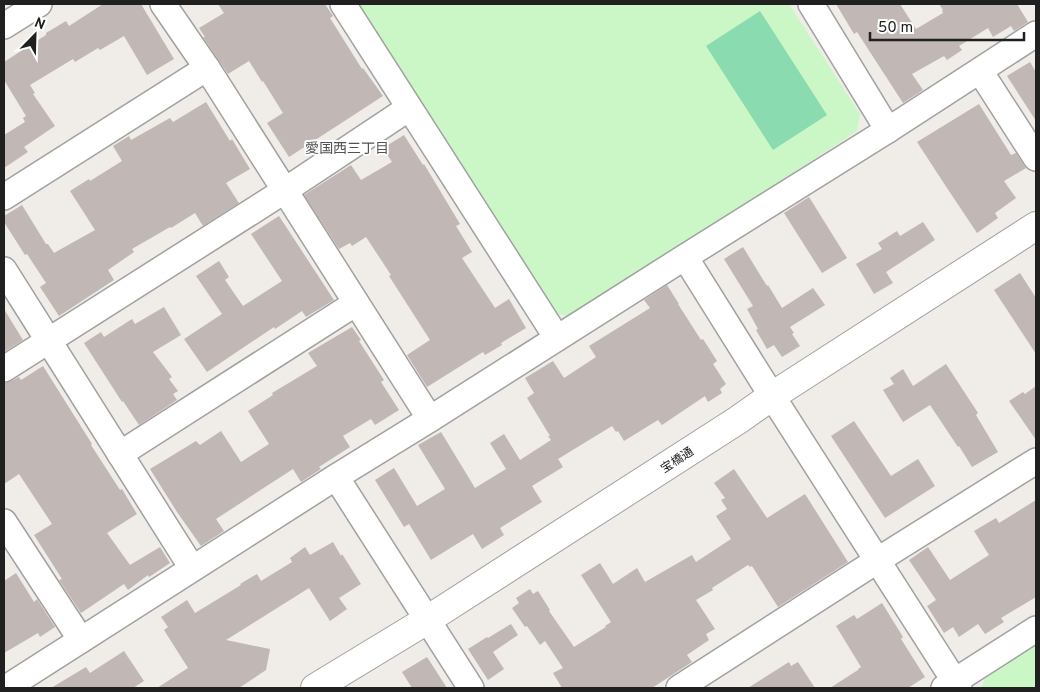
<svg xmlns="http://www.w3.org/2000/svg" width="1040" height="692" viewBox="0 0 1040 692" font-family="Overpass,'Noto Sans JP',sans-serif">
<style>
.park{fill:#cbf7c7}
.pitch{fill:#8adbaf}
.building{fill:#c1b7b4}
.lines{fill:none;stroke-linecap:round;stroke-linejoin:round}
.minor-casing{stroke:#a1a1a1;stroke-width:28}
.tertiary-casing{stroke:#a1a1a1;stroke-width:30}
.minor{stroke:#fff;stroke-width:25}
.tertiary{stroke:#fff;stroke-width:28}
.labels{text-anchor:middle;stroke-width:4;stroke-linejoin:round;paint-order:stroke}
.street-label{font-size:12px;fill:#202020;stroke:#fff}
.neighbourhood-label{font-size:14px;fill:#535353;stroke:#fff}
</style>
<rect width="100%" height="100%" fill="#f0ece7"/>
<g class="park">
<path d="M355,4h434l71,110 -3,17 -283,185 -19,-2z"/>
<path d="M1036,644v44h-55l4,-10z"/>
</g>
<path class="pitch" d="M760,11l67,104 -54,35 -67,-104z"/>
<g class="building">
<path d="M103,4h38l33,55 -27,16 -23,-39 -24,14 -2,-2 -23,14 -2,-3 -43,26 5,8 -2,1 22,32 -31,21 4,5 -24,16v-33l21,-13 -2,-4 3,-2 -22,-36v-18l42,-27v-2l20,-12 3,5z"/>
<path d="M218,4h107l8,12 -3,2 32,51 1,-1 20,28 -94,61 -22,-34 16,-10 -20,-32 -1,1 -13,-21 -21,13 -25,-37h2l-6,-9 25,-15z"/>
<path d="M836,4h64l16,25 27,-16 -1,-3h1l-4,-6h78l11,18 -14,9 -3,-5 -18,11 -5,-9 -29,18 3,4 -15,10 -3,-4 -32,18 11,16 -20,13 -46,-71 -3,2z"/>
<path d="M1030,62l6,10v49l-29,-45z"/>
<path d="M206,102l24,39 2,-2 18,30 -24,14 13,20 -36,23 -8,-13 -24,15 -1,-1 -38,22 2,3 -26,18 6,10 -55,36 -19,-29 6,-4 -19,-29 -2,1 -21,-33v-6l18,-11 24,39h2l6,9 41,-23 -25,-39 19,-12 1,2 32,-20 -9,-15 16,-10 2,4 39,-22 3,4z"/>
<path d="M979,104l32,51 5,-2 10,15 -22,13 12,17 -21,15 3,5 -21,15 -30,-45 -30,-46z"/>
<path d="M404,135l19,30 1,-1 36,60 -4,2 16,26 -10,6 33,50 14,-9 17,29 -25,15 1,2 -17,10 -2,-3 -56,35 -20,-32 23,-15 -41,-64 2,-1 -25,-38 -14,9 -2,-3 -11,6 -35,-54 47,-30 10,15 31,-18 -9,-14z"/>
<path d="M809,197l38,61 -25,15 -38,-60z"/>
<path d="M279,216l55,84 -28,17 -4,-6 -27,18 -1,-2 -67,45 -23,-33 38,-25 -26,-38 23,-15 10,16 -4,3 18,26 39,-25 -31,-47z"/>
<path d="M923,222l12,18 -49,32 7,11 -19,11 -18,-30 26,-15 -4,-6 19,-12 3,5z"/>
<path d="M743,247l24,39 1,-1 14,23 31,-20 12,17 -35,22 4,6 -2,1 8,12 -18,11 -8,-12 -7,4 -11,-19 2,-1 -11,-20 6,-3 -29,-47z"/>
<path d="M1020,273l16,25v56l-42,-64z"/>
<path d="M667,285l12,19h-1l23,36 2,-1 14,22 -4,3 13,20 -6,5 2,4 -14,9 -3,-6 -43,29 -4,-5 -34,21 -6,-10 -2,1 -4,-6 -54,33 5,8 -31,19 10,16 -42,26 4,7 -22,14 -9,-15 -42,26 -22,-36 -5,3 -29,-47 19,-12 23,38 28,-17 -27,-44 23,-13 34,56 31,-19 -16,-26 14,-9 16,26 31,-20 -3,-4h2l-23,-38 7,-5 -9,-15 28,-17 11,17 32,-21 -7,-11 61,-38 -6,-8z"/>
<path d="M164,307l17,28 -28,17 19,25 -3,2 9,12 -5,3 4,6 -38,25 -16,-24 -1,1 -38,-59 17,-11 3,5 28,-18 3,5z"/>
<path d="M4,309l19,31 -19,12z"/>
<path d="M352,327l9,13 -2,1 25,39 -3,2 18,28 -24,15 -4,-6 -28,17 7,11 -31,20 2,2 -20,13 -8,-13 -77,50 8,12 -23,15 -24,-34 -27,-43 46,-28 4,4 21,-14 20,31 28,-18 -21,-33 25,-16 -1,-2 45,-27 -9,-13z"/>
<path d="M946,364l32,49 -2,2 22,37 -26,15 -13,-21 -1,1 -28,-42 -27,17 -20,-32 11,-6 -4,-6 13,-9 10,17z"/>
<path d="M43,366l49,78 -1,1 29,45 2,-1 15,25 -30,19 23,32 30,-18 10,16 -21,14 -1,-2 -20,15 -4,-6 -43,29 -22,-33 3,-1 -28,-44 18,-11 -33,-50 -15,10v-101l7,-2 8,-4 2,3z"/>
<path d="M1036,386v54l-27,-39 14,-9 2,2z"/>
<path d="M854,421l37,55 27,-17 17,27 -50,32 -54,-82z"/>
<path d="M734,469l33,49 38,-24 43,68 -70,45 -26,-41 -2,1 -2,-2 -36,23 1,2 -17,10 19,29 -9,5 3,6 -22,15 5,7 -40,26h-90l-9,-15 10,-5 -18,-27 -5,4 -13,-19 -2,1 -13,-19 7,-5 -3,-5 14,-9 3,5 5,-3 12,19 -1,1 25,36 32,-20 -1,-1 6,-4 -30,-47 19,-12 13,21 24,-16 8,14 47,-27 4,7 35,-23 -15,-23 11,-7 -6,-9 4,-2 -11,-15z"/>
<path d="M1036,500v97l-35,21 3,4 -19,12 -7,-10 -19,13 -6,-10 -9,6 -17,-27 9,-6 -27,-40 19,-13 22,33 39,-25 -15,-24 22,-13 3,5z"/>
<path d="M333,542l8,14 1,-2 19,30 -22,14 8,11 -17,12 -21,-33 -83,52 44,9 -4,21 -27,18h-82l31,-20 -24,-38 4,-3 -7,-10 26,-17 8,13 46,-28 -1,-1 17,-10 4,7 31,-19 -2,-4 15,-11 5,8z"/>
<path d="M16,573l18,29 3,-3 18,28 -15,10 -2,-4 -34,20v-72z"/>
<path d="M882,603l21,34 -2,2 24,38 -17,11h-78l28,-18v-1l3,-2 -25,-41 18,-11 3,4z"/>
<path d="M511,624l7,11 -25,17 11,17 -16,11 -20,-31 19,-12 1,1z"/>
<path d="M124,651l20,30 -11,7h-82l35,-21 4,6z"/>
<path d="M427,657l20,31h-35l-10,-16z"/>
<path d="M789,662l2,4 7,-4 17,26h-67z"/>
</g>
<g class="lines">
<g class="minor-casing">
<g id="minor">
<path d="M163,4l44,64 223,351"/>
<path d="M343,4l214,334"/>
<path d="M811,4l77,126"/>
<path d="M4,26l35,-22"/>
<path d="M980,71l56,87"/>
<path d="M4,197l203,-129"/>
<path d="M685,257l87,139 187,292"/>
<path d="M4,270l188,298"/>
<path d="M4,369l280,-178 125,-83"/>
<path d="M120,454l236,-151"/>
<path d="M336,477l135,211"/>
<path d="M4,522l77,118"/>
<path d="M6,688l330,-211 94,-58 255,-162 203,-127 148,-96"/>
<path d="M679,688l199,-128 158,-99"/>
<path d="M944,688l92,-59"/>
</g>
</g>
<g class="tertiary-casing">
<path id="tertiary" d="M315,688l112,-68 311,-200 34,-24 264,-170"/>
</g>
<use href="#minor" class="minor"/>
<use href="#tertiary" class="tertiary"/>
</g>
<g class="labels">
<g class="street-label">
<text transform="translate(677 460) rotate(-33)" y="4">宝橋通</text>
</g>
<g class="neighbourhood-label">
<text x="347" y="153">愛国西三丁目</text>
</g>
</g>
<rect width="1040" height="692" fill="none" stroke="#202020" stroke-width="10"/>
<g transform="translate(35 35) rotate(23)" stroke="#ffffff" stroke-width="4" paint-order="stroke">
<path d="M0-4L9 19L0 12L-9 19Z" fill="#202020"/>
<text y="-8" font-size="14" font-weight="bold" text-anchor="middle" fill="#202020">N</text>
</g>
<path d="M870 32v8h154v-8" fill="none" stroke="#202020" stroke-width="2.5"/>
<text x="878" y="32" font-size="15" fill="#202020" stroke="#ffffff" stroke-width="4" paint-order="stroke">50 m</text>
</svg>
